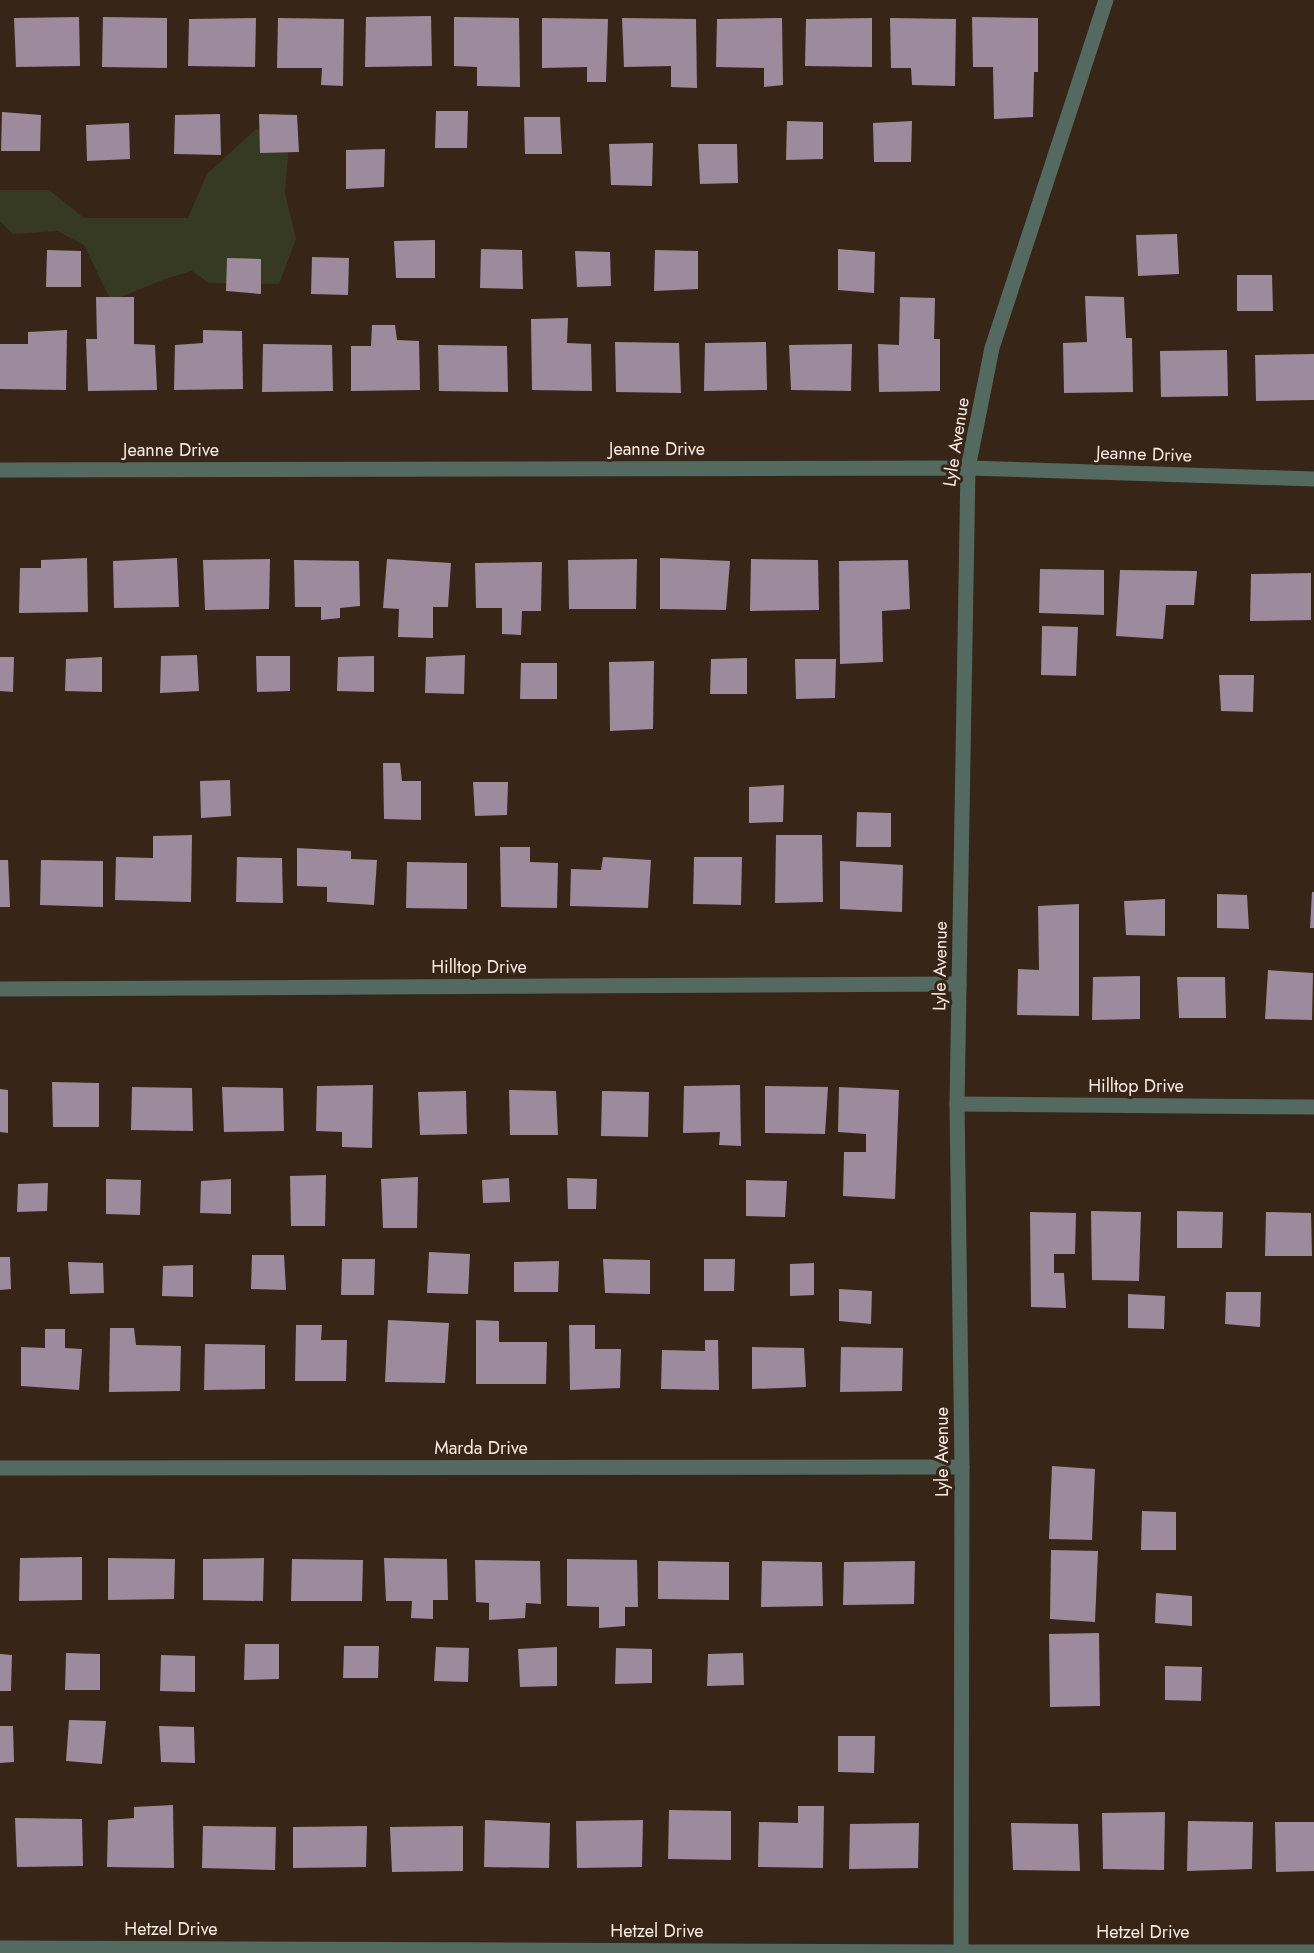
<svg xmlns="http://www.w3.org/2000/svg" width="1314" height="1953" viewBox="0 0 1314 1953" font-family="Jost,sans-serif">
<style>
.green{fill:#363a22}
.building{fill:#9e8a9d}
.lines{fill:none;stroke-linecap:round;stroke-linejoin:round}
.street{stroke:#546a60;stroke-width:15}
.labels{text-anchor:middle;stroke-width:6;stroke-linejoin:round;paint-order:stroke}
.street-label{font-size:18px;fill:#f9ece4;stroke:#372517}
</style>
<rect width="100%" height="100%" fill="#372517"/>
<path class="green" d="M256,129l33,16 -4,48 11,46 -17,45 -70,-1 -17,-12 -27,8 -54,22 -27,-56 -27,-14 -44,3 -13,-13v-31h49l35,28h104l19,-44z"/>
<g class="building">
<path d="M431,16l1,50 -67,1 1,-50z"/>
<path d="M79,17l1,49 -64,1 -2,-49z"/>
<path d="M103,17l64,1v50l-65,-1z"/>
<path d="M454,17l65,1 1,69 -43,-1v-19l-23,-1z"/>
<path d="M972,17l66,1v54h-4l-1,45 -39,2 -1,-52h-20z"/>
<path d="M256,18l-1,49 -67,-1 1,-47z"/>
<path d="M278,18l66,1 -1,67 -22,-1 1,-17h-45z"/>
<path d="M542,18l66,1 -2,63h-19v-15l-45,1z"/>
<path d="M622,18l74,1 1,69 -26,-1v-21l-47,1z"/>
<path d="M782,18l1,67 -19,2v-19l-48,-1 1,-48z"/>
<path d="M872,18v49l-67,-1 1,-47z"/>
<path d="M890,18l66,1 -1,67 -43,-1 -1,-17h-20z"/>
<path d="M436,111h32l-1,37h-32z"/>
<path d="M2,112l39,3 -1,36h-39z"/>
<path d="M220,114l1,41 -47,-1 1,-39z"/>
<path d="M259,114l38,1 2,37 -39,1z"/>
<path d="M524,117h36l2,37h-37z"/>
<path d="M787,121l36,1v37l-37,1z"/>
<path d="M912,121l-1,41h-37l-1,-39z"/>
<path d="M129,123l1,36 -43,2 -1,-36z"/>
<path d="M653,143l-1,43 -41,-1 -2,-41z"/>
<path d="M698,144h39l1,39 -38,1z"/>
<path d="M385,149l-1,38 -38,2v-39z"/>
<path d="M1177,234l2,40 -41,2 -2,-41z"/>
<path d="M435,240v38h-39l-2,-37z"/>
<path d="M481,249l41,1 1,39 -43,-1z"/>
<path d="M838,249l37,3 -1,41 -36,-3z"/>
<path d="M47,250l34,1v36h-35z"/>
<path d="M655,250l43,1v38l-44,2z"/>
<path d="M575,251l35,1 1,34 -34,1z"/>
<path d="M312,257l37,1 -1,37 -37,-1z"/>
<path d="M227,258l34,1v35l-35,-3z"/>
<path d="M1237,275h35l1,36h-36z"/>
<path d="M1085,296l39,1 2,41h6l1,54 -69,1 -1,-50 24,-1z"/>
<path d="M96,297h38v47l21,1 2,45 -69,1 -2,-52h11z"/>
<path d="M900,297l35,1 -1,41h6v52l-61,1 -1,-48 21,1z"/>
<path d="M568,318l-1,25 24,1 1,47 -60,-1 -1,-71z"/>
<path d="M372,325h23l2,15 22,1 1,49 -69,1v-45h20z"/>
<path d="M67,330l-1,60 -66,-1v-45h28v-12z"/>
<path d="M203,330l39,1 1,58 -69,1 1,-45 28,-2z"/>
<path d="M615,342l64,1 2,50 -65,-1z"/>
<path d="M766,342l1,48 -63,1 1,-48z"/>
<path d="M263,344l69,1 1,46 -71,1z"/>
<path d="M852,344l-1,47 -60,-1 -2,-45z"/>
<path d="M438,345l69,1 1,46 -69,-1z"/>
<path d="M1227,350l1,46 -67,1 -1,-46z"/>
<path d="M1314,354v46l-58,1 -1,-46z"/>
<path d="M87,558l1,54 -69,1 1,-45h21v-8z"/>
<path d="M177,558l2,49 -65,1 -1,-47z"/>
<path d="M660,558l70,3 -4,49 -66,-1z"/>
<path d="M270,559l-1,50 -64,1 -2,-50z"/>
<path d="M387,559l64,4 -3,44h-15v31l-35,-1 1,-28 -16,-1z"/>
<path d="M637,559l-1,50h-67l-1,-49z"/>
<path d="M751,559l67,1 1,50 -69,1z"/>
<path d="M294,560l65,1 1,45 -20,2v10l-19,2v-13h-26z"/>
<path d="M908,560l2,49 -28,2 1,51 -43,2 -1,-103z"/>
<path d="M542,562l-1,49h-19l-1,24 -19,-1v-26h-26l-1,-45z"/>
<path d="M1040,569l64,1v45l-65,-2z"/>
<path d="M1120,570l77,1 -3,34h-28l-3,34 -47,-3z"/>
<path d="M1311,573v47l-61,1 1,-47z"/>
<path d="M1042,626l36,1 -2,49 -35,-1z"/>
<path d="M197,655l2,36 -39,2 1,-37z"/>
<path d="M465,655l-1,39 -39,-1 1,-36z"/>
<path d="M256,656h34v35l-33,1z"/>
<path d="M374,656v36l-37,-1 1,-34z"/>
<path d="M0,657h14l-1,35 -13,-1z"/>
<path d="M102,657v35l-37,-1 1,-32z"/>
<path d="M747,658v36h-37l1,-35z"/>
<path d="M795,659h41l-1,39 -39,1z"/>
<path d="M654,661l-1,68 -43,2 -1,-69z"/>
<path d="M521,663h36v36h-37z"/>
<path d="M1219,675h35l-1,37 -32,-1z"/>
<path d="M383,763h17l2,18h19v39l-37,-1z"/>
<path d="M230,780l1,36 -30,2 -1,-37z"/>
<path d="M473,782h35l-1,33 -32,1z"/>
<path d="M784,785l-1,37 -34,1v-36z"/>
<path d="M857,812l34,1v34h-35z"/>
<path d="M192,835l-1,67 -76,-2 1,-43 37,1v-22z"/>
<path d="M776,835h46l1,67 -48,1z"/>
<path d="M500,847h30v15l28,1 -1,45 -56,-1z"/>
<path d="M297,848l54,3v8l26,1 -3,45 -47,-3v-15l-30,-1z"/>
<path d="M237,857l45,1 1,45 -47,-1z"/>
<path d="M603,857l48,3 -3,48 -78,-2 1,-37 30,1z"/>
<path d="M694,857h48l-1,48 -48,-1z"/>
<path d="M0,860h8l2,47h-10z"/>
<path d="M41,860l62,1v46l-63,-2z"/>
<path d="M840,861l63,4 -1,47 -62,-3z"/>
<path d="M407,862l60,1v46l-61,-1z"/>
<path d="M1312,892h2v36h-4z"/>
<path d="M1217,894l30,1 2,34 -32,-1z"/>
<path d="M1165,899v37l-39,-1 -2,-34z"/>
<path d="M1079,904v112l-62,-1 1,-46 21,1 -1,-64z"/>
<path d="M1268,970l45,3 -1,47 -47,-1z"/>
<path d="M1140,976v43l-48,1 1,-43z"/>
<path d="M1177,977h48l1,41h-47z"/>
<path d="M52,1082l47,1v44h-46z"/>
<path d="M373,1085l-1,63 -30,-1v-15l-26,-1 1,-45z"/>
<path d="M740,1085l1,61 -22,-1 1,-13 -37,1 1,-47z"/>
<path d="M765,1086l63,1 -3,47 -60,-1z"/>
<path d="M132,1087l60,1 1,43 -62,-1z"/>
<path d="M222,1087l61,1 1,43 -60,1z"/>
<path d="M839,1087l60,3 -4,109 -52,-3 1,-44h22v-18l-28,-2z"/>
<path d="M0,1089l8,1v43l-8,-1z"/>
<path d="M509,1090l47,1 2,44h-48z"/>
<path d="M466,1091l1,43 -47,1 -2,-43z"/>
<path d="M602,1091l47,1 -1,45 -47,-1z"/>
<path d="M326,1175l-1,51h-34l-1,-50z"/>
<path d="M418,1177l-1,51h-34l-2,-49z"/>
<path d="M509,1178l1,24 -27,1 -1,-23z"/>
<path d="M567,1178l30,1 -1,30h-28z"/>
<path d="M106,1179l35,1 -1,35 -34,-1z"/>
<path d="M231,1179v35l-31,-1 1,-32z"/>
<path d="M746,1180l41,1 -2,36 -39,-1z"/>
<path d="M48,1183l-1,28 -30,1 1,-28z"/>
<path d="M1091,1211l50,1 -2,69 -47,-1z"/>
<path d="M1177,1211l46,1 -1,36h-45z"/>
<path d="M1030,1212l46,1 -1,41h-21v19h10l2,35 -35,-1z"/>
<path d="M1266,1212l45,1 1,43h-47z"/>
<path d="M429,1252l41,2 -2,40 -41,-1z"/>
<path d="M252,1255h32l2,35 -35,-1z"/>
<path d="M0,1257h10l1,32 -11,1z"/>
<path d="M342,1259h33l-1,36h-33z"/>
<path d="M603,1259l47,1v34l-45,-1z"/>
<path d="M704,1259h31l-1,32h-30z"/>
<path d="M559,1261l-1,31h-44v-30z"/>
<path d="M68,1262l35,1 1,30 -34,1z"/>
<path d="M814,1263v32l-24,1v-32z"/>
<path d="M193,1265v32l-31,-1 1,-30z"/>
<path d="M839,1289l33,2 -1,33 -32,-3z"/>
<path d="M1226,1292h35l-1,35 -35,-3z"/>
<path d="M1128,1294l37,2 -1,33 -36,-1z"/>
<path d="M388,1320l61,3 -4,60 -60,-1z"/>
<path d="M476,1320l23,1v21h48l-1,42h-70z"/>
<path d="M296,1325h26l-1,15h26l-1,41h-51z"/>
<path d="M569,1325h26v24h26l-1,39 -50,2z"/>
<path d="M110,1328h24l2,17 45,1 -1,45 -71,1z"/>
<path d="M45,1329h20v19l17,1 -3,41 -58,-4v-39l24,1z"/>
<path d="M705,1340h13l1,50 -58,-1 1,-39 43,1z"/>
<path d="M205,1344l60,1v44l-61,1z"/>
<path d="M752,1347l52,1 2,39 -54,2z"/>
<path d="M841,1347l62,1 -1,43 -62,1z"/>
<path d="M1052,1466l43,3 -3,71 -43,-1z"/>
<path d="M1142,1511l34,1v38h-35z"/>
<path d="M1051,1550l47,1 -3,71 -45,-3z"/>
<path d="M82,1557v43l-63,1 1,-43z"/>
<path d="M108,1558l67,1 -1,40 -66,1z"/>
<path d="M264,1558l-1,43 -60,-1v-41z"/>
<path d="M384,1558l63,1 1,41h-15v19l-22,-1 1,-17h-26z"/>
<path d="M292,1559l71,1 -1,41h-71z"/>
<path d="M567,1559l70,1 1,47h-13v19l-26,2v-21l-32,-1z"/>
<path d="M475,1560l65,1 1,43 -15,-1 -1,15 -36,2v-17l-13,-1z"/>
<path d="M658,1561l71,1v38l-71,-1z"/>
<path d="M762,1561l60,1 1,44 -62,1z"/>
<path d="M915,1561l-1,43 -71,1 1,-43z"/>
<path d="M1156,1593l36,3v30l-37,-3z"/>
<path d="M1099,1633l1,73 -50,1 -1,-73z"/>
<path d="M245,1644h34v35l-35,1z"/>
<path d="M344,1646h35l-1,32h-35z"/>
<path d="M436,1647l33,1 -1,34 -34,-1z"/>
<path d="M557,1647v39l-37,1 -2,-38z"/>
<path d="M616,1648l36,1v34l-37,1z"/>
<path d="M66,1653l34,1v36h-35z"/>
<path d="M743,1653l1,32 -37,1 1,-32z"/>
<path d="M0,1654l12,1 -1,36h-11z"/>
<path d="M161,1655l34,1v36l-35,-1z"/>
<path d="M1165,1666l37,1 -1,34 -36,-1z"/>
<path d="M69,1720l37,1 -4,43 -36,-3z"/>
<path d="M0,1726h13l1,36 -14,1z"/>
<path d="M159,1726l35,1 1,36 -34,-1z"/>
<path d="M838,1736h37l-1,37 -36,-1z"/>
<path d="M173,1805l1,63 -67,-1 1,-47 26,-2v-11z"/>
<path d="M798,1806h26l-1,62 -65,-1 1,-45 39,1z"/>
<path d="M669,1810l62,1v49l-63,-1z"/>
<path d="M1165,1812l-1,58 -61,-1 -1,-56z"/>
<path d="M15,1818l67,1 1,47 -66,1z"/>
<path d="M485,1820l65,3 -1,45 -65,-1z"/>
<path d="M643,1820l-1,47 -65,1 -1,-47z"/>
<path d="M1188,1821l65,1 -1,47 -65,2z"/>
<path d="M1275,1822h39v49l-38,1z"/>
<path d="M919,1823l-1,45 -69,1 1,-45z"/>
<path d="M1011,1823l67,1 2,47 -67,-1z"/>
<path d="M203,1826l73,1 -1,43 -73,-2z"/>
<path d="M367,1826l-1,41 -73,1v-41z"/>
<path d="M463,1826v45l-71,1 -2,-45z"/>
</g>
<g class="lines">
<g class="street">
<path d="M0,470l968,-2 346,11"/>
<path d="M0,989l959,-5"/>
<path d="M957,1104l357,3"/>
<path d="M0,1468l962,-1"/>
<path d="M0,1948l961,4h353"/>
<path d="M961,1952l1,-485 -5,-363 11,-636 24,-120 114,-348"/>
</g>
</g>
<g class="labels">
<g class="street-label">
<text transform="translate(956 442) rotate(-81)" y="6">Lyle Avenue</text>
<text x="657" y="455">Jeanne Drive</text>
<text x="171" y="456">Jeanne Drive</text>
<text transform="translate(1144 454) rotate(2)" y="6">Jeanne Drive</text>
<text transform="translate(940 966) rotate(-89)" y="6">Lyle Avenue</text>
<text x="479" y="973">Hilltop Drive</text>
<text x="1136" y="1092">Hilltop Drive</text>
<text x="481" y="1454">Marda Drive</text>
<text transform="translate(942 1452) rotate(-90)" y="6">Lyle Avenue</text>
<text x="171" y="1935">Hetzel Drive</text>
<text x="657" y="1937">Hetzel Drive</text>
<text x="1143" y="1938">Hetzel Drive</text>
</g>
</g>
</svg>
